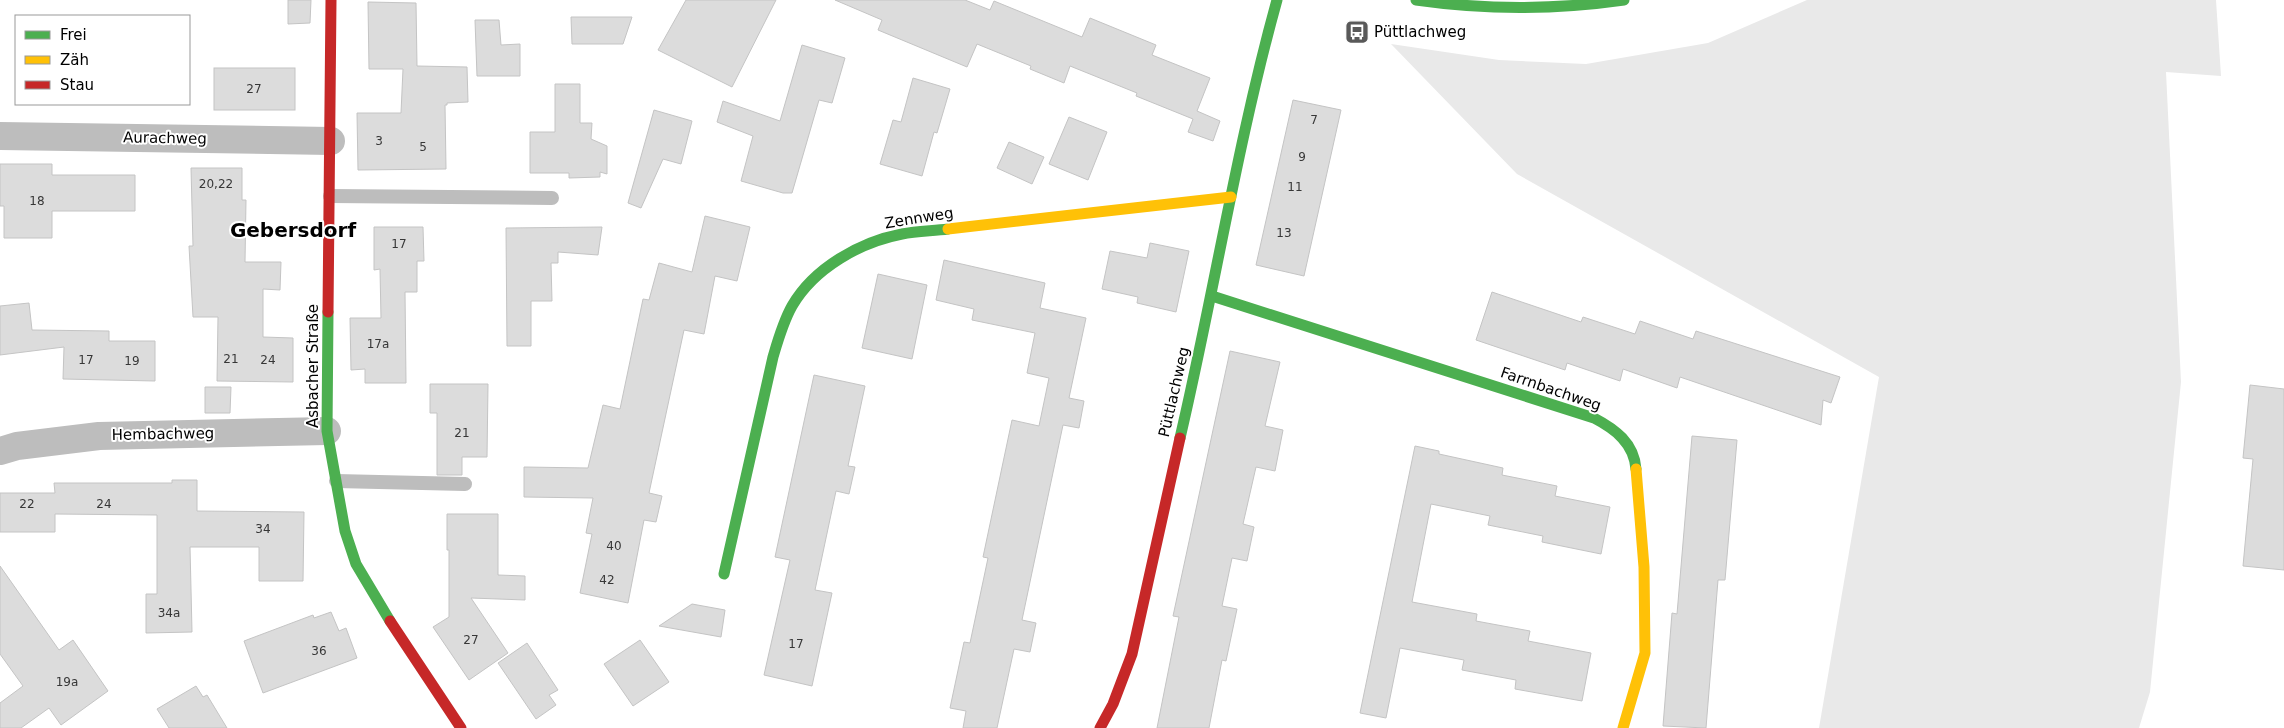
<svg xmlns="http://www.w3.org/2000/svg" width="2284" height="728" viewBox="0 0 2284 728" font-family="'DejaVu Sans',sans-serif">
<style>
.green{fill:#e9e9e9}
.building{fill:#dcdcdc;stroke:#c4c4c4}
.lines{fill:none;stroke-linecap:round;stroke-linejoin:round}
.lane{stroke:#bdbdbd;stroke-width:14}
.street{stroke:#bdbdbd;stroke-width:28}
.fast{stroke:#4caf50;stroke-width:11}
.slow{stroke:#ffc107;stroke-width:11}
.jam{stroke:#c62828;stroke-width:11}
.labels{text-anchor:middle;stroke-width:4;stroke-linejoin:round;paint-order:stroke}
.number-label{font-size:12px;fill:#373737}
.poi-label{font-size:15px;fill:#000;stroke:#fff;text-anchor:start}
.street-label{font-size:15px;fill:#000;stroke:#fff}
.district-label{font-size:20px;font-weight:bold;fill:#000;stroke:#fff}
</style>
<rect width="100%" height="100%" fill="#fff"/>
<path class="green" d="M1807,0h409l5,76 -55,-4 15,310 -31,310 -11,36h-320l60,-351 -362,-203 -126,-130 108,16 87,4 122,-21z"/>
<g class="building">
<path d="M288,0h23l-1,23 -22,1z"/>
<path d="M686,0h90l-44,87 -74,-37z"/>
<path d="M835,0h130l25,10 4,-9 88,36 8,-19 66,27 -4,10 58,23 -13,33 23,10 -7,20 -25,-9 5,-13 -57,-23 1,-3 -67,-27 -6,17 -34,-14 1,-3 -54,-22 -10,23 -89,-37 4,-10z"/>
<path d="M368,2l48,1 1,63 50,1 1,35 -21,1v2h-2l1,64 -88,1 -1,-57h44l2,-44h-34z"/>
<path d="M571,17h61l-9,27h-51z"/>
<path d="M475,20h24l2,25 19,-1v32h-43z"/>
<path d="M802,45l43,13 -13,45 -13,-3 -27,93h-9l-42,-12 12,-45 -36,-14 6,-21 57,20z"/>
<rect x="214" y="68" width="81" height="42"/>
<path d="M913,78l37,11 -13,44 -3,-1 -12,44 -42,-12 13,-44 8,2z"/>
<path d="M555,84h25v39h12l-1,16 16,7v28l-7,-2v5l-31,1v-5h-39v-41h25z"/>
<path d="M1293,100l48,10 -37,166 -48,-11z"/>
<path d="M654,110l38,11 -11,43 -18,-5 -22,49 -13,-5z"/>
<path d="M1069,117l38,15 -19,48 -39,-16z"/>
<path d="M1009,142l35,15 -12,27 -35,-16z"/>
<path d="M0,164h52v11h83v36h-83v27h-48v-32h-4z"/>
<path d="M191,168h51v32h4l-1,62h36l-1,28 -17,-1v48l30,1v44l-76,-1 1,-64h-25l-4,-71h4z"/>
<path d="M705,216l45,11 -13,54 -22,-5 -11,58 -20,-4 -35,163 13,3 -6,26 -12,-2 -16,83 -48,-10 12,-59 -6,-1 7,-35 -69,-1v-30l64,1 15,-63 17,4 23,-110 6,1 10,-37 33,9z"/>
<path d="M374,227h49l1,34h-7v31h-12l1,91h-41v-14l-14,1 -1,-52h31l-1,-49 -6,1z"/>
<path d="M602,227l-4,28 -40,-3v11h-7l1,38h-21v45h-24l-1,-118z"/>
<path d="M1150,243l39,8 -13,61 -39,-9 1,-6 -36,-8 8,-38 37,7z"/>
<path d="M944,260l101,23 -5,25 46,10 -17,80 15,3 -5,27 -16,-3 -41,195 14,3 -6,29 -16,-3 -17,79h-34l3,-17 -16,-3 14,-66 6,1 18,-85 -5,-1 29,-137 27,6 10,-48 -22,-5 8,-40 -63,-13 2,-11 -38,-9z"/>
<path d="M878,274l49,11 -15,74 -50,-11z"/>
<path d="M1492,292l89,30 2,-5 52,17 5,-13 53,18 3,-8 144,46 -9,26 -8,-3 -2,25 -141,-48 -3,11 -54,-19 -3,12 -53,-18 -2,7 -89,-30z"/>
<path d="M29,303l3,27 77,1v10h46v40l-92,-2 1,-32 -64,8v-49z"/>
<path d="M1230,351l50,11 -15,64 18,4 -8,41 -19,-4 -13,57 11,3 -7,34 -15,-3 -10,48 15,3 -11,52 -4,-1 -13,68h-52l22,-111 -6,-1z"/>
<path d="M814,375l51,11 -17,80 7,1 -6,27 -13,-3 -21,99 17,3 -20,93 -48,-11 26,-115 -15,-3z"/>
<path d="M430,384h58l-1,73h-25v18h-25v-62h-7z"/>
<path d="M2250,385l34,4v181l-41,-4 10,-107 -10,-1z"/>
<path d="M205,387h26l-1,26h-25z"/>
<path d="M1692,436l45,4 -12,140h-7l-12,148 -43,-2 9,-113 5,1z"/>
<path d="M1415,446l24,5v3l64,14 -1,7 55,11 -2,10 55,11 -9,47 -59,-12 1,-6 -55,-11 2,-9 -59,-12 -19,98 65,12 -1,7 54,10 -2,10 63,12 -9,48 -67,-12 1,-9 -54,-10 2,-10 -64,-12 -14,70 -26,-5z"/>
<path d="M172,480h25v31l107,1 -1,69h-44v-34h-69l2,85 -46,1v-39h11v-79l-102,-1v18h-55v-39h55l-1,-10h118z"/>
<path d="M447,514h51v61l27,1v24l-54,-2 37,55 -39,27 -36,-53 16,-10v-67h-2z"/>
<path d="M0,566l59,84 14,-10 35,51 -47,34 -12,-17 -28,20h-21v-25l23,-17 -23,-32z"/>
<path d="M692,604l33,6 -4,27 -62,-11z"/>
<path d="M331,612l8,19 7,-3 11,30 -94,35 -19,-52 69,-26 1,3z"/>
<path d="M640,640l29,42 -36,24 -29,-42z"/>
<path d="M527,643l31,47 -9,5 7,10 -20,14 -38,-56z"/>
<path d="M196,686l7,11 4,-2 20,33h-58l-12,-19z"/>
</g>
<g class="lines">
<g class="lane">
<path d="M330,196l222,2"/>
<path d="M336,481l129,3"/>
</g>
<g class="street">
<path d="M0,136l331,5"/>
<path d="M0,451l17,-5 82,-10 228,-5"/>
</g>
<g class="fast">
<path d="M1416,0c70,10 138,10 208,0"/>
<path d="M1212,296l382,122c21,11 40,25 42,51"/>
<path d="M328,312l-1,119 18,100 11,33 34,57"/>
<path d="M1180,438c34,-145 57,-294 97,-438"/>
<path d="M724,574l49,-217c5,-17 10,-35 19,-51 22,-38 68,-64 110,-72 15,-3 31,-3 46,-5"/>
</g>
<g class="slow">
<path d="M948,229l283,-32"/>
<path d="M1623,728l22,-75 -1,-86 -8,-98"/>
</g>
<g class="jam">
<path d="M328,312l3,-312"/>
<path d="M390,621l71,107"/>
<path d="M1100,728l13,-24 19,-50 48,-216"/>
</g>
</g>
<defs>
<g id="bus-square" transform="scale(1.25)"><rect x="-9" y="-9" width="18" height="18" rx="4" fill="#595959" stroke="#fff"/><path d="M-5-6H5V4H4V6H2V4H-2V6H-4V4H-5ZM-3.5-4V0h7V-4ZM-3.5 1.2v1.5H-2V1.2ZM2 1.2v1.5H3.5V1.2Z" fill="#fff"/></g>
</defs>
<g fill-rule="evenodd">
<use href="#bus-square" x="1357" y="32"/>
</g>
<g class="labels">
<g class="number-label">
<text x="254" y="93">27</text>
<text x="1314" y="124">7</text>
<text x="379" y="145">3</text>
<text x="423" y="151">5</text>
<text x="1302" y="161">9</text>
<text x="216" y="188">20,22</text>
<text x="1295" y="191">11</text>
<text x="37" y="205">18</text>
<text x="1284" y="237">13</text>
<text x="399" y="248">17</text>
<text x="378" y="348">17a</text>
<text x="231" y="363">21</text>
<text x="86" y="364">17</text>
<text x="268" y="364">24</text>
<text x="132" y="365">19</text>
<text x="462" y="437">21</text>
<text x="27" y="508">22</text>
<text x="104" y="508">24</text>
<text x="263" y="533">34</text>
<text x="614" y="550">40</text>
<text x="607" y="584">42</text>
<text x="169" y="617">34a</text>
<text x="471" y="644">27</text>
<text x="796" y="648">17</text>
<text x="319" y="655">36</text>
<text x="67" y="686">19a</text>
</g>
<g class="poi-label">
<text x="1374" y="37">Püttlachweg</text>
</g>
<g class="street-label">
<text transform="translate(165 138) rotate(1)" y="5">Aurachweg</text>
<text transform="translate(919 218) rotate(-9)" y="5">Zennweg</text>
<text transform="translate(313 366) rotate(-90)" y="5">Asbacher Straße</text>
<text transform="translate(1551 389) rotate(19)" y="5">Farrnbachweg</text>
<text transform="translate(1174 392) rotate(-77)" y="5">Püttlachweg</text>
<text transform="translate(163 434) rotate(-1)" y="5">Hembachweg</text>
</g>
<g class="district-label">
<text x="293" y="237">Gebersdorf</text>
</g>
</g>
<rect x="15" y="15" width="175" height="90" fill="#ffffff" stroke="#999999"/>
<rect x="25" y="31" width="25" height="8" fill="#4caf50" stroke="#999999"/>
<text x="60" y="40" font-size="15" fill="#000000">Frei</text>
<rect x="25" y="56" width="25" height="8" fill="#ffc107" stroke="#999999"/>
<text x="60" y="65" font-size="15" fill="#000000">Zäh</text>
<rect x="25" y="81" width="25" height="8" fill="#c62828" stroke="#999999"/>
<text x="60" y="90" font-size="15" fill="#000000">Stau</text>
</svg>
